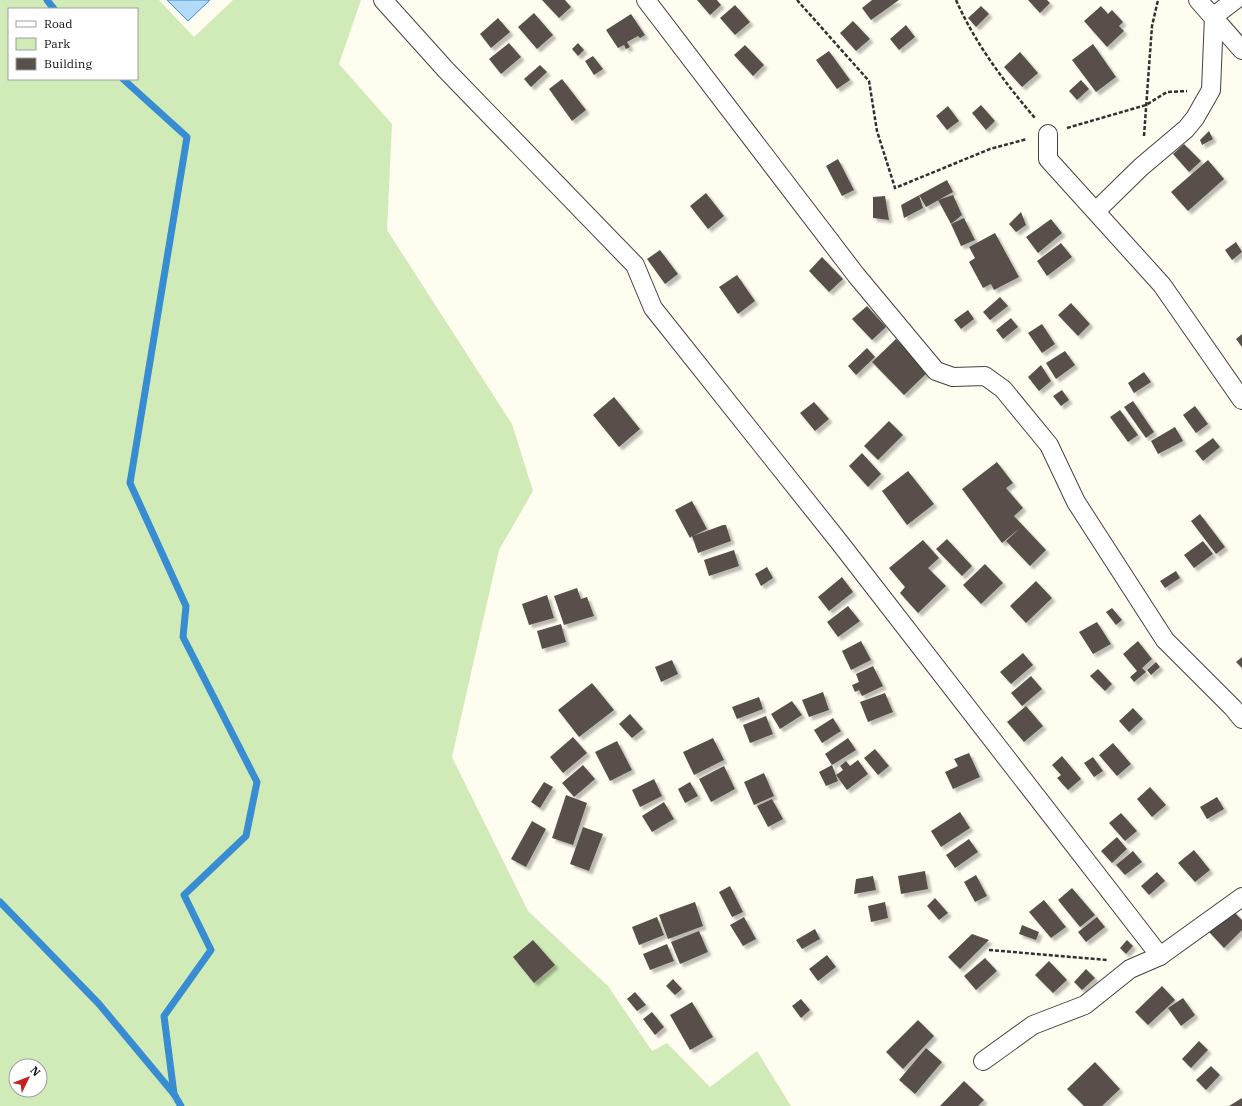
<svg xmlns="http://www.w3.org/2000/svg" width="1242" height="1106" viewBox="0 0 1242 1106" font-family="'IBM Plex Serif',serif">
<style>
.green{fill:#d0ebb8;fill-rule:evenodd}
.water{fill:#b3dbf8;stroke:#388cd2}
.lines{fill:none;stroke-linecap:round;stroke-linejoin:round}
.stream{stroke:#388cd2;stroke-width:7}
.building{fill:#58504b;filter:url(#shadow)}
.minor-casing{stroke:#424242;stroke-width:20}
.path{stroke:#313131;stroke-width:2.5;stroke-dasharray:4 2;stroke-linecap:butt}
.minor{stroke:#fff;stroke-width:18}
</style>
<defs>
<filter id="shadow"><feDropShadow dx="3.5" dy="3.5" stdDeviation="1" flood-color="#0004"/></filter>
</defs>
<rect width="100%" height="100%" fill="#fffdf0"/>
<path class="green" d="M0,0h159l35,37 39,-37h128l-22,64 53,60 -5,106 125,194 21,67 -34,59 -47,207 76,154 80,75 44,65 15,-8 43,44 47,-36 34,55h-791zM9,9h128v70h-128zM16,1066h24v24h-24z"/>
<path class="water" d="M167,0h43l-22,21z"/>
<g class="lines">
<g class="stream">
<path d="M47,0l7,9"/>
<path d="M123,79l64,58 -57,346 56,123 -3,31 74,145 -11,54 -62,59 27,55 -47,66 10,78 7,12"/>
<path d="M0,902l99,102 75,90"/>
</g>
</g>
<g class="building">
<path d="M542,0h23l6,7 -12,11z"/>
<path d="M697,0h20l4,5 -11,10z"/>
<path d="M872,0h27l-28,20 -9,-12z"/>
<path d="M1028,0h19l3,3 -10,10z"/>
<path d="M735,5l15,17 -15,13 -15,-17z"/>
<path d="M981,6l8,8 -13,13 -8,-9z"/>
<path d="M1101,6l7,8 4,-4 11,12 -4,4 5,5 -17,16 -23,-26z"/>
<path d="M534,13l19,22 -16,14 -19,-22z"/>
<path d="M631,14l14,21 -5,3 -2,-2 -11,6 3,5 -4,2 -2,-4 -6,3 -12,-18z"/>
<path d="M498,18l12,14 -19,16 -11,-14z"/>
<path d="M853,21l17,18 -14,12 -16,-18z"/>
<path d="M906,25l9,12 -16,13 -9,-11z"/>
<path d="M509,43l12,14 -20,17 -12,-15z"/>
<path d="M578,43l6,7 -6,6 -6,-7z"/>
<path d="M1093,44l23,33 -20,15 -24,-32z"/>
<path d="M745,45l19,20 -11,11 -19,-21z"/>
<path d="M829,51l21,29 -13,9 -21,-29z"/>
<path d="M1020,52l18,21 -16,14 -18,-20z"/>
<path d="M593,56l10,13 -9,6 -9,-14z"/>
<path d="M540,65l7,7 -16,15 -7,-8z"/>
<path d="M562,79l24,31 -14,11 -23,-32z"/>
<path d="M1081,80l8,9 -12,11 -8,-9z"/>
<path d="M981,105l14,16 -9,9 -14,-17z"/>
<path d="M948,106l11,15 -12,9 -11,-14z"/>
<path d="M1209,131l4,8 -11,6 -2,-5z"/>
<path d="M1184,144l17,17 -12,11 -16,-18z"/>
<path d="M838,159l16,31 -12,6 -16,-30z"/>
<path d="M1208,160l16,19 -36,32 -17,-19z"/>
<path d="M947,180l6,12 -27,15 -7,-12 4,13 -19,10 -3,-13z"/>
<path d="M706,193l18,23 -16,13 -18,-23z"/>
<path d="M953,195l9,20 -11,9 -13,-24z"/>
<path d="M885,196l4,24 -16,-2v-21z"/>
<path d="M1021,212l5,13 -10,7 -7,-8z"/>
<path d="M964,218l11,22 -14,6 -10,-22z"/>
<path d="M1051,219l11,14 -24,20 -12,-16z"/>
<path d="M995,233l24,44 -25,13 -3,-6 -8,4 -14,-26 6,-4 -6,-11z"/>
<path d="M1236,242l6,10 -10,8 -7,-10z"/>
<path d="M1061,243l11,14 -25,19 -10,-15z"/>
<path d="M660,250l18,24 -13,10 -18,-25z"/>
<path d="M822,257l21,22 -14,13 -20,-21z"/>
<path d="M737,275l18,26 -17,13 -19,-27z"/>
<path d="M1000,297l8,9 -18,14 -7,-8z"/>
<path d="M1071,303l19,21 -12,12 -20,-21z"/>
<path d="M867,306l19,21 -14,13 -20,-21z"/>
<path d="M968,310l6,9 -13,10 -7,-9z"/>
<path d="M1011,318l7,9 -15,12 -7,-9z"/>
<path d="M1042,324l13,20 -13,9 -14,-20z"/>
<path d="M1242,334v13l-6,-8z"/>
<path d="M896,339l32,33 -24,23 -32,-33z"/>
<path d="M867,348l8,9 -19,18 -8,-9z"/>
<path d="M1065,351l10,14 -19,14 -10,-16z"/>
<path d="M1041,365l10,16 -12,10 -11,-14z"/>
<path d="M1144,372l7,10 -17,11 -6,-10z"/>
<path d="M1062,390l7,10 -8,6 -8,-10z"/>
<path d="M614,397l26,32 -21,18 -26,-32z"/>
<path d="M1133,401l21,31 -8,6 -22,-31z"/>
<path d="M814,402l15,17 -14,12 -15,-18z"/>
<path d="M1195,406l13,18 -12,9 -13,-18z"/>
<path d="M1120,410l18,25 -10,7 -18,-25z"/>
<path d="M889,421l14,14 -25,25 -14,-14z"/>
<path d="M1175,427l8,14 -25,13 -7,-13z"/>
<path d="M1213,438l7,9 -17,14 -8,-10z"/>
<path d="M862,453l19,21 -13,13 -19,-21z"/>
<path d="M997,462l16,21 -7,5 17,20 -9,8 32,34 -16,16 -24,-25 14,-13 -18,15 -40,-54z"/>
<path d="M908,471l26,33 -27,21 -25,-34z"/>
<path d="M692,501l15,28 -14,7 30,-11h3l5,16 -33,12 -6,-17 -2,2 -15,-28z"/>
<path d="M1200,514l25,33 -9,7 -25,-33z"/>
<path d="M947,539l25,27 -10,10 -26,-27z"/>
<path d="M923,540l16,18 -11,10 18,18 -28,27 -18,-20 5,-6 -16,-19z"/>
<path d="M1203,541l10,13 -19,14 -10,-13z"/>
<path d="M734,550l5,16 -30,10 -5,-16z"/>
<path d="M985,564l18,19 -22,21 -18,-19z"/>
<path d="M767,567l6,11 -12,8 -6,-12z"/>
<path d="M1176,571l4,7 -15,10 -5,-7z"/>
<path d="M842,577l11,15 -24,19 -11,-14z"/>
<path d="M1036,581l16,17 -26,25 -16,-17z"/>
<path d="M577,588l4,11 6,-2 7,19 -30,9 -10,-29z"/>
<path d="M547,595l7,23 -25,7 -7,-21z"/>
<path d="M848,606l12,15 -22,16 -11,-15z"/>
<path d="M1112,608l10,12 -6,5 -10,-13z"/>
<path d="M1097,622l14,22 -18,10 -14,-22z"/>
<path d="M561,624l5,18 -24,7 -5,-18z"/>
<path d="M861,641l10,19 -20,10 -9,-19z"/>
<path d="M1138,641l14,18 -10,9 4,4 -12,10 -4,-5 7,-6 -14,-17z"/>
<path d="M1023,653l10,12 -22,19 -11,-12z"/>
<path d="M1242,657v11l-6,-6z"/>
<path d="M672,660l6,14 -17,8 -6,-15z"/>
<path d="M1156,662l4,5 -9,8 -4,-5z"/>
<path d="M873,666l10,20 -21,10 -3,-6 -4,2 -3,-7 7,-3 -3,-8z"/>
<path d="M1098,669l14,15 -7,7 -15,-15z"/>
<path d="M1031,676l11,13 -20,17 -11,-13z"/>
<path d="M592,683l22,27 -35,27 -21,-27z"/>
<path d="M823,692l6,18 -20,7 -7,-17z"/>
<path d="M885,693l8,19 -25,10 -8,-20z"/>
<path d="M759,697l4,12 -26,10 -5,-12z"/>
<path d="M792,701l10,14 -22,14 -9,-15z"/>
<path d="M1026,706l17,20 -19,16 -17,-20z"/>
<path d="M1133,708l10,11 -14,13 -10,-11z"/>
<path d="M630,714l13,15 -11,9 -13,-14z"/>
<path d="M766,716l7,18 -23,9 -7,-18z"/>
<path d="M833,718l8,13 -19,12 -8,-13z"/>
<path d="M573,737l14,16 -24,20 -13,-16z"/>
<path d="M713,738l11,22 -30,15 -11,-23z"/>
<path d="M848,738l8,12 -24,15 -7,-11z"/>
<path d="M617,741l15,29 -22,11 -15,-29z"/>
<path d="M1113,743l18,21 -14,12 -18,-21z"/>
<path d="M875,749l14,17 -11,9 -14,-17z"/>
<path d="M969,753l11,24 -27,12 -8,-17 13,-6 -4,-7z"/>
<path d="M1062,756l19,23 -13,11 -11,-12 4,-3 -9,-10z"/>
<path d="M1093,757l10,14 -9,6 -10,-14z"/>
<path d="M858,760l10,14 -21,16 -11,-15 7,-5 -3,-4 6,-5 4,5z"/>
<path d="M583,765l12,14 -21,18 -12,-14z"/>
<path d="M832,765l6,16 -12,5 -7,-14z"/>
<path d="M724,766l11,23 -24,13 -12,-23z"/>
<path d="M764,773l10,23 -20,9 -10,-23z"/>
<path d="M654,779l8,17 -22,11 -8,-17z"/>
<path d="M544,782l9,5 -13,21 -9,-6z"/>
<path d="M690,782l8,14 -13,7 -7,-14z"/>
<path d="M1150,787l16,18 -14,12 -15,-18z"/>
<path d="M566,795l21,8 -14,42 -21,-7z"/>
<path d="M1217,797l7,12 -17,10 -7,-12z"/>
<path d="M772,799l11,20 -15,8 -11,-21z"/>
<path d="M664,802l10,17 -22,13 -10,-16z"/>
<path d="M960,812l10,16 -29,19 -10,-16z"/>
<path d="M1121,813l16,18 -12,10 -16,-18z"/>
<path d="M532,821l14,8 -20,38 -15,-8z"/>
<path d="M583,827l20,7 -14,37 -19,-7z"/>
<path d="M1117,837l10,12 -15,14 -11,-12z"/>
<path d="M969,839l9,13 -23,16 -9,-13z"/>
<path d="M1194,850l16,20 -15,12 -17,-19z"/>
<path d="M1133,851l9,11 -17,13 -9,-10z"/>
<path d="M925,871l3,18 -27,5 -3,-18z"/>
<path d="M1157,872l8,9 -16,14 -8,-9z"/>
<path d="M976,875l11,21 -12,6 -11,-20z"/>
<path d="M873,876l3,14 -22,4 2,-15z"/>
<path d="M730,886l13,26 -11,5 -13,-25z"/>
<path d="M1072,888l23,27 -15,12 -22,-27z"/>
<path d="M935,898l13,15 -9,7 -12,-14z"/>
<path d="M1044,900l22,27 -15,11 -22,-26z"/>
<path d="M695,902l8,24 -35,13 -9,-24z"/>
<path d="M885,902l3,16 -17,4 -3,-16z"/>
<path d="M1231,909l11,11v10l-18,18 -15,-16z"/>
<path d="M657,917l7,18 -25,10 -7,-18z"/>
<path d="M744,917l12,22 -13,7 -13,-21z"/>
<path d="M1097,917l8,10 -19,15 -8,-10z"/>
<path d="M1022,925l17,7 -3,8 -17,-6z"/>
<path d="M815,929l5,10 -18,10 -6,-9z"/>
<path d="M699,931l9,21 -28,12 -9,-22z"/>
<path d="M972,934l17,6 -29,29 -12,-12z"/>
<path d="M533,940l22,25 -21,18 -21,-26z"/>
<path d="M1127,940l6,6 -7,8 -6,-6z"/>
<path d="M667,944l7,17 -24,9 -7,-16z"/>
<path d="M827,955l9,12 -18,14 -9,-12z"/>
<path d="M985,958l12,13 -21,19 -12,-14z"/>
<path d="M1049,961l18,19 -14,13 -18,-18z"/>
<path d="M1086,969l9,9 -13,12 -8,-8z"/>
<path d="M673,979l9,10 -7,6 -9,-9z"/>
<path d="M1162,986l13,14 -27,25 -13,-13z"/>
<path d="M635,992l11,13 -9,6 -10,-12z"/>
<path d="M1183,998l12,17 -14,11 -13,-18z"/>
<path d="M801,999l9,11 -9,8 -9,-12z"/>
<path d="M692,1002l21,35 -23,13 -20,-35z"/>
<path d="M652,1012l12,15 -9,8 -12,-16z"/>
<path d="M918,1020l16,16 -31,33 -17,-17z"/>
<path d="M1199,1041l9,9 -17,18 -9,-9z"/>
<path d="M926,1048l16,14 -27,32 -16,-14z"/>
<path d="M1095,1062l25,27 -18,17h-18l-17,-17z"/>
<path d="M1211,1066l9,9 -14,15 -10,-10z"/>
<path d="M964,1081l20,19 -6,6h-38z"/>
<path d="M1242,1098v8h-13z"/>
</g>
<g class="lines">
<g class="minor-casing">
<g id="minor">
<path d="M383,0l63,70 189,195 18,43 187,235 320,413"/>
<path d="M646,0l210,275 80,96 17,6 32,-1 18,13 46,56 27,57 89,138 68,68 9,11"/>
<path d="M1198,0l44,50"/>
<path d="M1214,16l21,-16"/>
<path d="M1048,134v25l114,126 80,115"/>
<path d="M1096,211l45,-44 45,-38 9,-11 16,-28 3,-74"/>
<path d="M983,1061l50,-36 52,-20 45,-36 30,-13 82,-59"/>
</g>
</g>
<g class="path">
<path d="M797,0l72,81 8,50 18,57 95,-39 37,-10"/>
<path d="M956,0c19,43 48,82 79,118"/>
<path d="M1067,128l79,-23 21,-13 20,-1"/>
<path d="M1144,136l8,-110 6,-26"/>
<path d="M989,950l118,10"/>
</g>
<use href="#minor" class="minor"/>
</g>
<rect x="8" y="8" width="130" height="72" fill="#ffffff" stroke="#9f9f9f"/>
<rect x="16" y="21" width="20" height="6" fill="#ffffff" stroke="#9f9f9f"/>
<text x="44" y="28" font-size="12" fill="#0f0f0f">Road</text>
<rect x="16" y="38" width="20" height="12" fill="#d0ebb8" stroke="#9f9f9f"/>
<text x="44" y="48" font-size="12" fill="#0f0f0f">Park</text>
<rect x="16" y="58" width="20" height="12" fill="#58504b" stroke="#9f9f9f"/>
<text x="44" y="68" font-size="12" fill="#0f0f0f">Building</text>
<g transform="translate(28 1078) rotate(47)"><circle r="19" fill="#ffffff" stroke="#9f9f9f"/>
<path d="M0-3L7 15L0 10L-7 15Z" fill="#c42221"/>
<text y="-6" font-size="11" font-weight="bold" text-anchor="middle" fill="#0f0f0f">N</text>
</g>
</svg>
